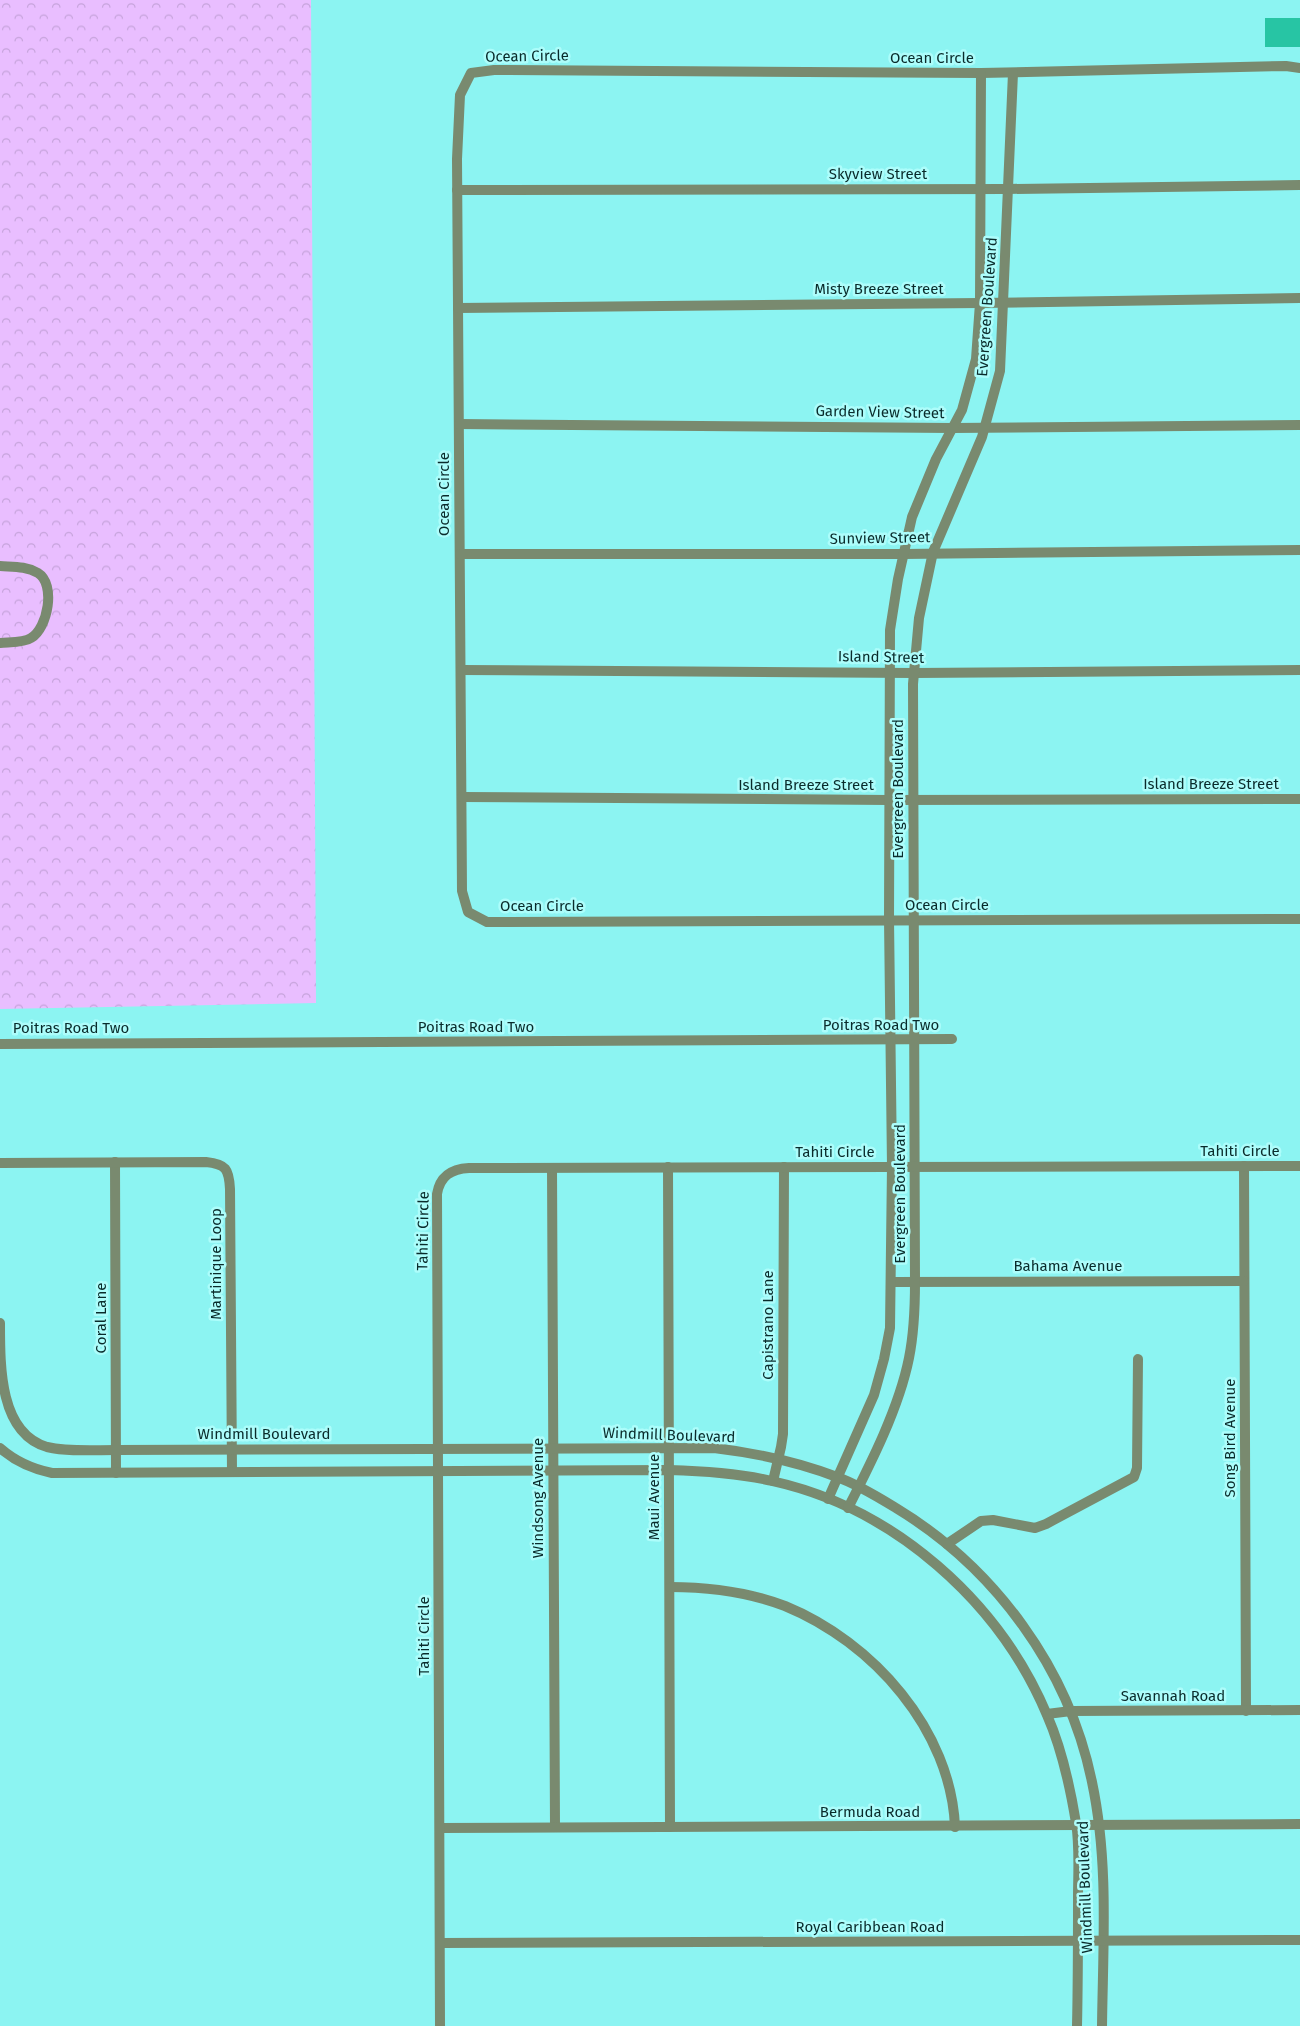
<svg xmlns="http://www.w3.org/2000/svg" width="1300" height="2026" viewBox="0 0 1300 2026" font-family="'Fira Sans',sans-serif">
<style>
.forest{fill:url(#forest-crowns)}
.building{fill:#27c5a4}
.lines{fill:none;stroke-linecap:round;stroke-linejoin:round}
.lane{stroke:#798a6f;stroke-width:10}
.street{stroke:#798a6f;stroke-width:10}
.labels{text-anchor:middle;stroke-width:5;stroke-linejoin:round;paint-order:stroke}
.street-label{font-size:15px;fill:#092b2b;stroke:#adfdfb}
</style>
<defs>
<pattern id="forest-crowns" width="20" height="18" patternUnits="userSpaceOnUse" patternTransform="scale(1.25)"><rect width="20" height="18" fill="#e9beff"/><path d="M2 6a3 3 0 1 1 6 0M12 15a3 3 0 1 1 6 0" fill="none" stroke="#c6a3db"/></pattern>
</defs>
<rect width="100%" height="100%" fill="#8cf4f2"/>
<path class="forest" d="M0,0h311l5,1003 -316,6z"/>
<rect class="building" x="1265" y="18" width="35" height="29"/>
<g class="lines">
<g class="lane">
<path d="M0,566c13,1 26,0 38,7 18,11 10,55 -7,65 -7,5 -23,4 -31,5"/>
<path d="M947,1544l34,-23 12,-1 42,8 11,-4 88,-47 3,-9 1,-109"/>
</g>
<g class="street">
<path d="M1300,68l-14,-2 -305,7 -487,-3 -23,3 -11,22 -3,64 5,732 6,21 19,10 813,-3"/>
<path d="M457,190l551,-1 292,-4"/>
<path d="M458,308l522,-5 320,-5"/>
<path d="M459,424l493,4 348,-3"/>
<path d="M460,554h443l397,-4"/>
<path d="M461,670l453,3 386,-3"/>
<path d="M462,797l427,3 411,-1"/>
<path d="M0,1044l952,-5"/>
<path d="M115,1162l1,311"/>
<path d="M0,1163l206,-1c20,2 23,7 24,27l2,283"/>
<path d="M1244,1166l2,545"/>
<path d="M668,1167l2,660"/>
<path d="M552,1168l3,659"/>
<path d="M891,1282l353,-1"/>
<path d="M0,1323c0,46 0,110 47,124 22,5 46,3 69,3l598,-2c42,5 84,14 123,29 20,7 41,20 59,31 99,60 173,161 196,274 17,80 11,163 10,244"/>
<path d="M0,1448c16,14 32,21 52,25l617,-3c35,1 69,3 103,11 122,27 227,120 275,234 15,34 23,71 29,108 4,24 2,51 2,75 0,43 0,85 -1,128"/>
<path d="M773,1481l8,-34 2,-13 1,-267"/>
<path d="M828,1499l46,-104 10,-36 6,-31 2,-162 -3,-247 1,-289 8,-51 14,-62 24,-58 26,-49 14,-51 4,-56 1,-230"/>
<path d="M848,1508c23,-45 51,-100 61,-150 5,-25 6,-51 6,-76l-2,-598 6,-66 14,-66 49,-115 18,-66 13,-298"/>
<path d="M670,1587c39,0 78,5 115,19 88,36 166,124 170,221"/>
<path d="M1047,1714l24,-3 229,-1"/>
<path d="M440,1828l860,-4"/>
<path d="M440,1943l860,-3"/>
<path d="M440,2026l-3,-832c3,-18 14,-25 32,-26l831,-2"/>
</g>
</g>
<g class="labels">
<g class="street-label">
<text transform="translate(527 56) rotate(-1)" y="5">Ocean Circle</text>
<text x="932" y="63">Ocean Circle</text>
<text x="878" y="179">Skyview Street</text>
<text x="879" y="294">Misty Breeze Street</text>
<text transform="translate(987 307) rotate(-86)" y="5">Evergreen Boulevard</text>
<text transform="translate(880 412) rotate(1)" y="5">Garden View Street</text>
<text transform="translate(444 494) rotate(-90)" y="5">Ocean Circle</text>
<text transform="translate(880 538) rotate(-1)" y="5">Sunview Street</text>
<text transform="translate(881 657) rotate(1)" y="5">Island Street</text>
<text x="1211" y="789">Island Breeze Street</text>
<text x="806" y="790">Island Breeze Street</text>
<text transform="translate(898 789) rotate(-90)" y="5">Evergreen Boulevard</text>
<text x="947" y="910">Ocean Circle</text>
<text x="542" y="911">Ocean Circle</text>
<text x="881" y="1030">Poitras Road Two</text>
<text x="476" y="1032">Poitras Road Two</text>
<text x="71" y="1033">Poitras Road Two</text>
<text x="1240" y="1156">Tahiti Circle</text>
<text x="835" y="1157">Tahiti Circle</text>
<text transform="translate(900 1194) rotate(-90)" y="5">Evergreen Boulevard</text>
<text transform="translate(423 1231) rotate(-89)" y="5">Tahiti Circle</text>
<text transform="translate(216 1264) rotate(-90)" y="5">Martinique Loop</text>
<text x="1068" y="1271">Bahama Avenue</text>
<text transform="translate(101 1318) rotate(-90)" y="5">Coral Lane</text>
<text transform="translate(768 1325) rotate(-90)" y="5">Capistrano Lane</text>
<text x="264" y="1439">Windmill Boulevard</text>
<text transform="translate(669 1435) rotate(2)" y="5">Windmill Boulevard</text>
<text transform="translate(1230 1438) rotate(-90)" y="5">Song Bird Avenue</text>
<text transform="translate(654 1497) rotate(-90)" y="5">Maui Avenue</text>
<text transform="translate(538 1498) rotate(-90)" y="5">Windsong Avenue</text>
<text transform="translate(424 1636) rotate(-90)" y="5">Tahiti Circle</text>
<text x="1173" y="1701">Savannah Road</text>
<text x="870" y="1817">Bermuda Road</text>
<text transform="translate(1085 1887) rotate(-92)" y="5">Windmill Boulevard</text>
<text x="870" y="1932">Royal Caribbean Road</text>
</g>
</g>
</svg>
